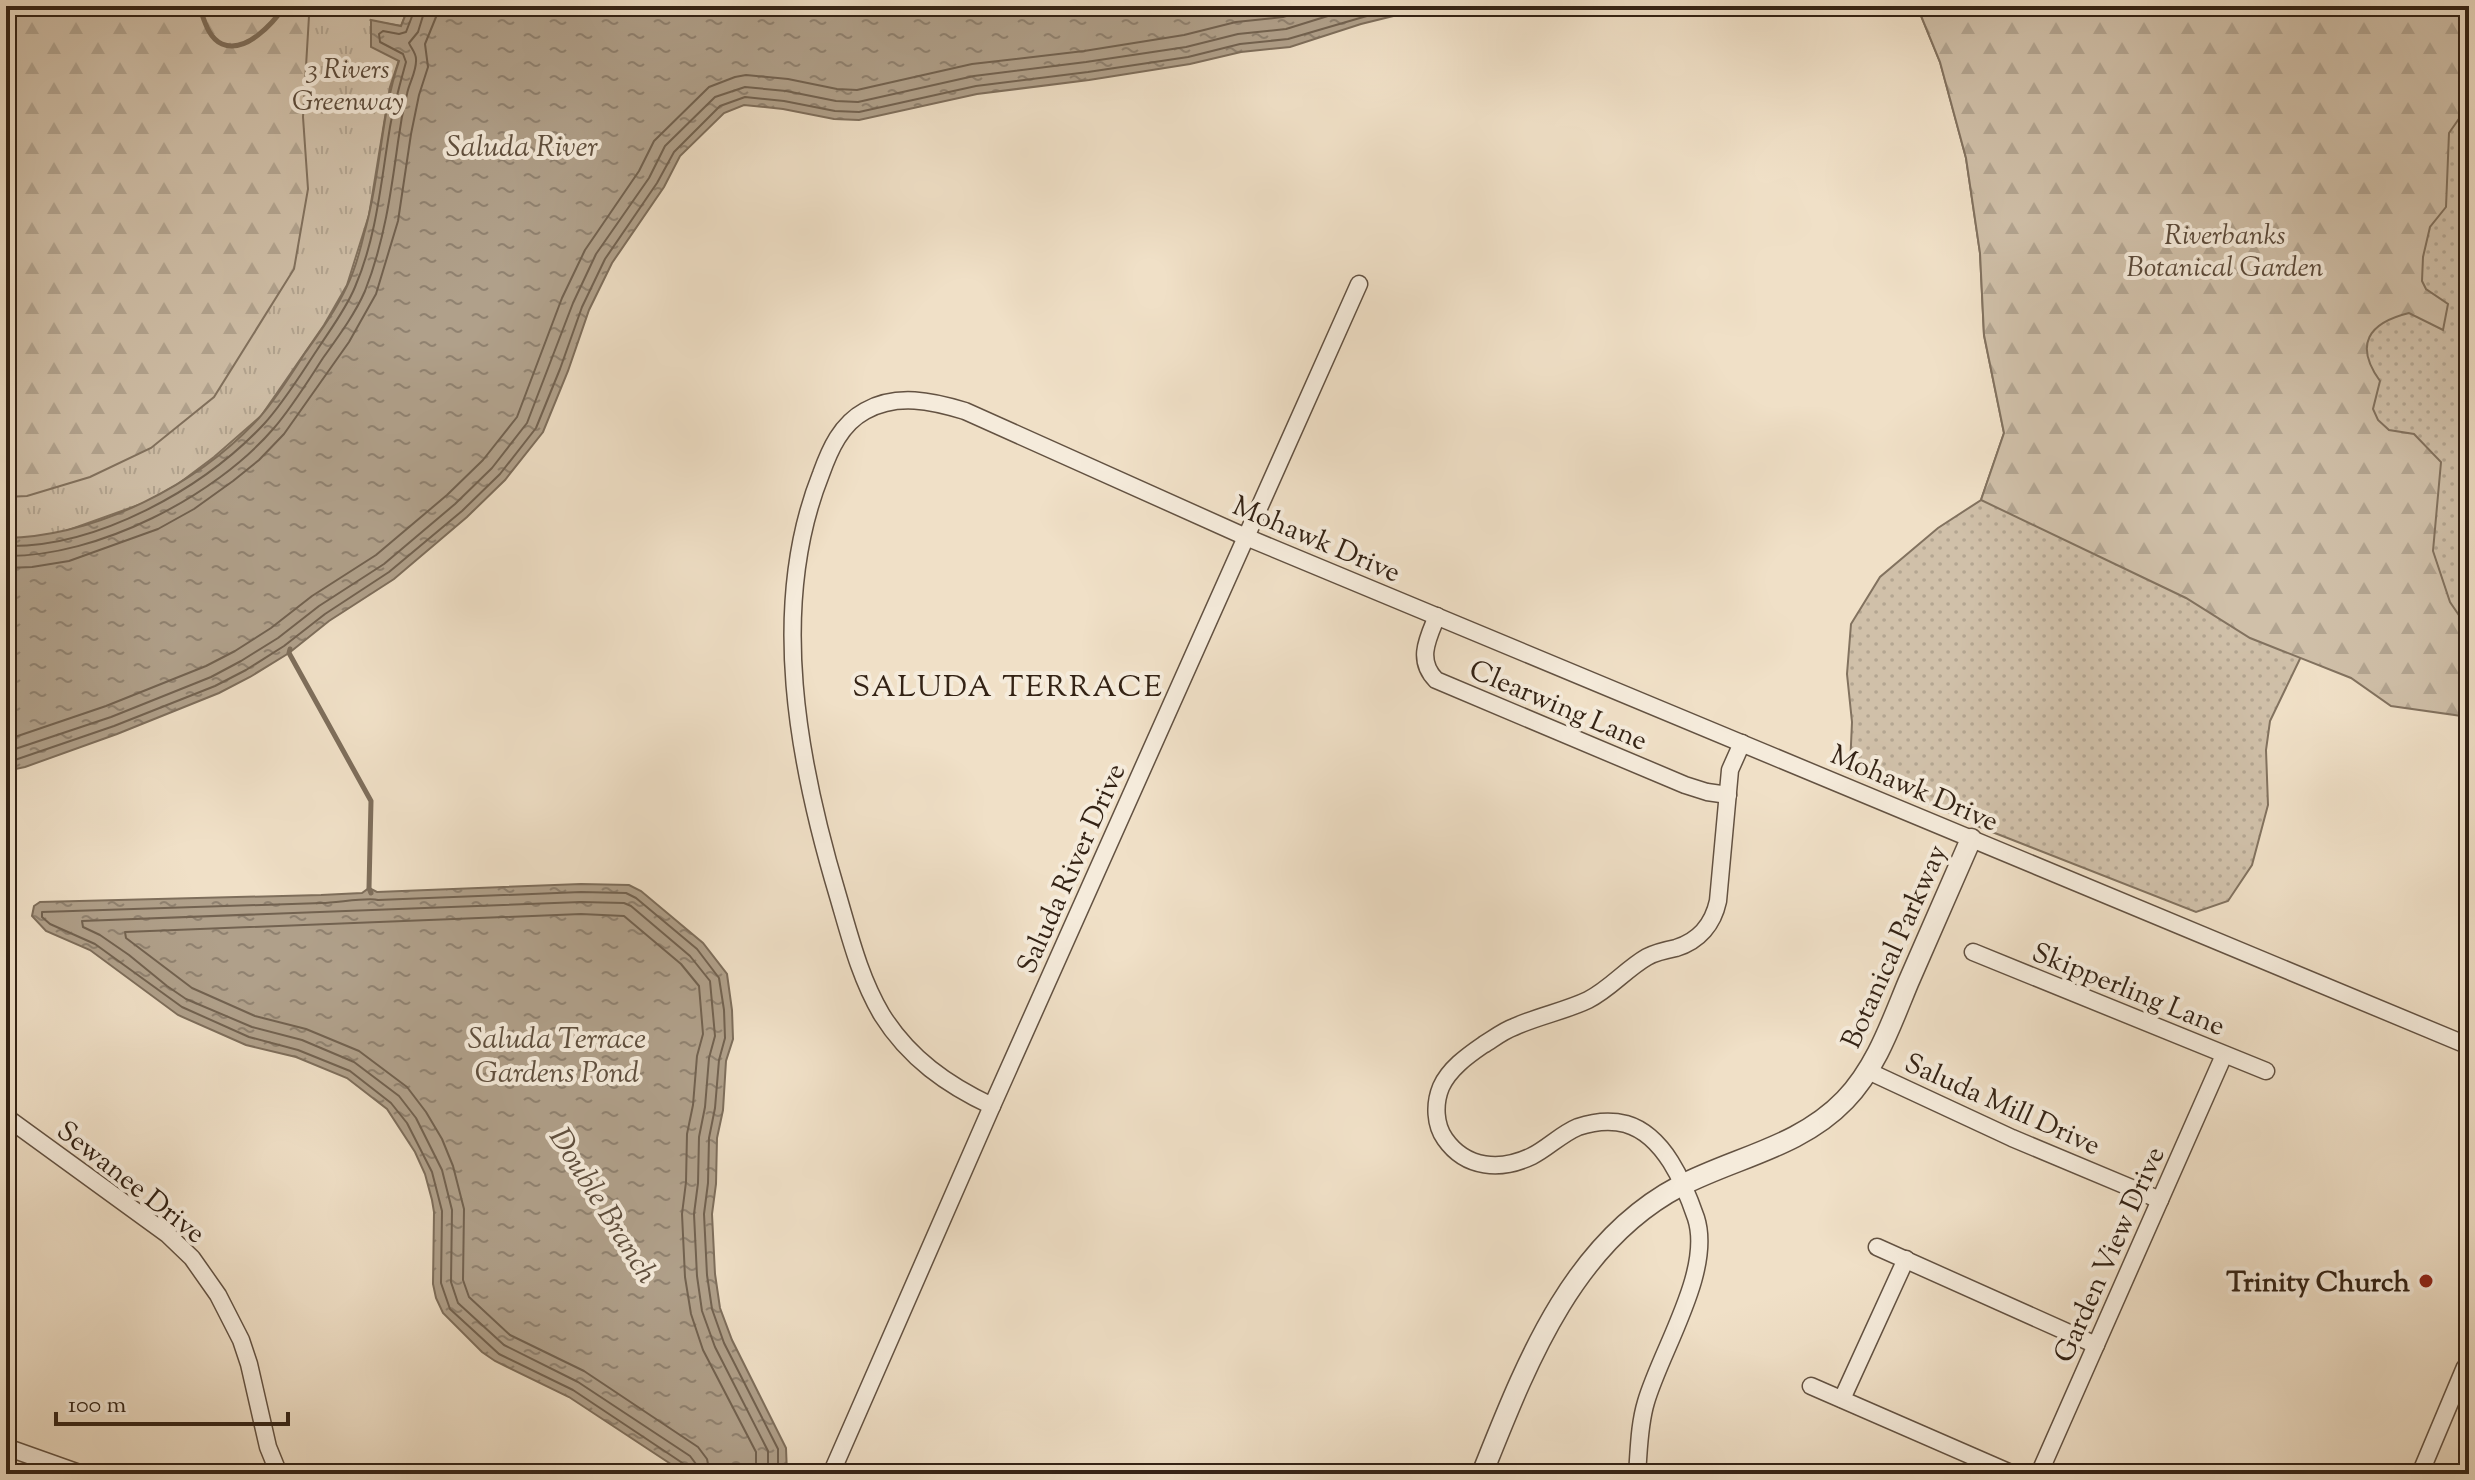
<svg xmlns="http://www.w3.org/2000/svg" width="2475" height="1480" viewBox="0 0 2475 1480" font-family="'Sorts Mill Goudy',serif">
<style>
.grass{fill:url(#grass-dots);stroke:#82725f;stroke-width:2}
.forest{fill:url(#forest-firs);stroke:#82725f;stroke-width:2}
.park{fill:url(#park-tufts);stroke:#82725f;stroke-width:2}
.water{fill:url(#water-ripples);stroke:#7e6e5b;stroke-width:2}
.lines{fill:none;stroke-linecap:round;stroke-linejoin:round}
.shore{stroke:#726250;stroke-width:2}
.stream{stroke:#7e6e5b;stroke-width:5}
.minor-casing{stroke:#635242;stroke-width:19}
.tertiary-casing{stroke:#635242;stroke-width:23}
.minor{stroke:#f5ebdb;stroke-width:16}
.tertiary{stroke:#f5ebdb;stroke-width:20}
.poi-dot{fill:#8f2418;stroke:#f5ebdb;stroke-width:3}
.labels{text-anchor:middle;stroke-width:8;stroke-linejoin:round;paint-order:stroke}
.park-label{font-size:28px;font-style:italic;fill:#5b4a3a;stroke:#f5ebdb}
.street-label{font-size:28px;fill:#342315;stroke:#f5ebdb}
.poi-label{font-size:28px;font-weight:bold;fill:#342315;stroke:#f5ebdb;text-anchor:end}
.water-label{font-size:30px;font-style:italic;fill:#5f4f3e;stroke:#f5ebdb}
.neighbourhood-label{font-size:30px;letter-spacing:2px;fill:#342315;stroke:#f5ebdb}
</style>
<defs>
<pattern id="grass-dots" width="8" height="8" patternUnits="userSpaceOnUse" patternTransform="scale(2)"><rect width="8" height="8" fill="#d0c0a9"/><path d="M2 2h.1M6 6h.1" fill="none" stroke="#b3a591" stroke-width="1.8" stroke-linecap="round"/></pattern>
<pattern id="forest-firs" width="22" height="20" patternUnits="userSpaceOnUse" patternTransform="scale(2)"><rect width="22" height="20" fill="#d0c0a9"/><path d="M5 1l3.5 6h-7zM16 11l3.5 6h-7z" fill="#b3a591"/></pattern>
<pattern id="park-tufts" width="24" height="20" patternUnits="userSpaceOnUse" patternTransform="scale(2)"><rect width="24" height="20" fill="#d0c0a9"/><path d="M3 7l-1-3M5 7V3M7 7l1-3M15 17l-1-3M17 17v-4M19 17l1-3" fill="none" stroke="#b3a591"/></pattern>
<pattern id="water-ripples" width="26" height="14" patternUnits="userSpaceOnUse" patternTransform="scale(2)"><rect width="26" height="14" fill="#b0a08a"/><path d="M2 4q2-2 4 0t4 0M15 11q2-2 4 0t4 0" fill="none" stroke="#908270"/></pattern>
</defs>
<rect width="100%" height="100%" fill="#f0e0c7"/>
<filter id="stains"><feTurbulence type="fractalNoise" baseFrequency=".0025" numOctaves="4"/><feColorMatrix values="0 0 0 0 .2 0 0 0 0 .09 0 0 0 0 .02 0 0 0 .5 -.17"/></filter>
<radialGradient id="worn" r=".72"><stop offset=".6" stop-color="#630" stop-opacity="0"/><stop offset="1" stop-color="#630" stop-opacity=".3"/></radialGradient>
<path class="grass" d="M1917,6h552v698l-159,-66 -40,83 -4,29 2,55 -16,60 -24,36 -32,11 -214,-84 -132,-61 2,-45 -5,-48 4,-50 29,-47 58,-49 43,-28 23,-67 -20,-98 -4,-82 -14,-95 -26,-96z"/>
<g class="forest">
<path d="M6,6h403l-8,20 -105,341 -290,171z"/>
<path d="M1917,6h552v106l-6,1 -14,20 -3,74 -16,20 -7,30 -1,24 4,8 22,15 -5,26 -34,-17c-41,10 -55,32 -29,68l-7,28 5,11 11,10 25,4 27,28 -8,89 17,51 19,28v87l-78,-11 -40,-28 -101,-40 -64,-40 -205,-98 23,-67 -20,-98 -4,-82 -14,-95 -26,-96z"/>
</g>
<path class="park" d="M315,6h94l-8,20 -30,-5 28,39 -9,27 -21,128 -22,70 -23,40 -63,91 -47,41 -36,27 -34,19 -81,29 -34,6h-23v-41l21,-1 63,-19 61,-29 63,-51 80,-128 14,-80 -5,-72 6,-101z"/>
<g class="water">
<path d="M409,6h1025l-73,18 -71,23 -49,5 -51,12 -101,16 -112,14 -118,26 -25,-1 -51,-10 -39,-4 -20,8 -44,43 -16,31 -52,76 -23,47 -21,61 -25,61 -38,48 -38,37 -73,62 -65,42 -40,32 -39,24 -31,16 -102,41 -92,33 -19,4v-233c91,-2 191,-53 253,-120 17,-19 32,-43 46,-65 15,-21 31,-43 42,-67 8,-16 13,-35 17,-52 17,-57 16,-117 35,-173l-28,-14v-27l30,6z"/>
<path d="M581,884l48,1 12,6 62,52 24,31 5,36 1,29 -7,22 -3,49 -6,28 -1,46 -4,30 3,60 5,34 12,32 54,108 1,26h-101l-117,-77 -74,-36 -13,-9 -39,-39 -7,-15 -3,-14 1,-72 -2,-12 -7,-26 -10,-22 -28,-43 -40,-31 -51,-21 -50,-12 -68,-30 -88,-65 -44,-19 -14,-15 2,-10 6,-4 281,-7 41,-2 7,-5 8,4z"/>
</g>
<g class="lines">
<g class="shore">
<path d="M6,546c91,2 197,-57 258,-122 20,-22 37,-50 53,-74 13,-20 29,-41 38,-63 22,-51 26,-106 35,-160 4,-22 10,-43 16,-65l-3,-8 -23,-12 -1,-8 4,-3 16,3 7,-2 10,-26"/>
<path d="M6,556c91,1 209,-59 268,-128 18,-21 34,-47 49,-70 15,-21 32,-44 42,-67 19,-48 26,-98 33,-149 2,-16 5,-32 9,-48 2,-11 10,-23 9,-35 0,-6 -5,-11 -7,-16l9,-11 8,-26"/>
<path d="M6,568l26,-1 37,-6 89,-32 36,-20 39,-28 26,-21 25,-26 65,-92 27,-48 22,-73 13,-87 8,-39 9,-28 -3,-23 11,-27 2,-11"/>
<path d="M6,740l100,-34 100,-40 29,-15 36,-23 41,-32 64,-41 71,-60 36,-35 34,-43 45,-119 23,-48 54,-79 15,-30 55,-54 26,-10 11,-2 42,4 49,10 20,1 115,-26 112,-13 100,-16 52,-13 47,-5 36,-11"/>
<path d="M6,752l105,-35 100,-40 30,-16 37,-23 41,-32 65,-42 71,-60 37,-36 35,-45 46,-120 23,-49 53,-76 16,-32 50,-49 30,-10 41,4 50,10 22,1 116,-26 112,-14 100,-15 52,-13 48,-5 74,-23"/>
<path d="M6,763l108,-37 101,-40 31,-16 38,-24 41,-32 64,-42 73,-61 38,-37 36,-46 24,-59 22,-62 23,-48 52,-76 17,-31 46,-46 25,-9 39,4 51,10 24,1 117,-26 112,-14 100,-15 52,-13 48,-5 113,-33"/>
<path d="M688,1474l-4,-10 -111,-74 -74,-36 -49,-45 -9,-26 1,-72 -10,-39 -25,-49 -16,-20 -41,-32 -52,-21 -49,-13 -67,-30 -87,-63 -45,-20 -8,-7v-5l280,-9c14,0 46,-6 56,-3l203,-8 45,1 10,5 61,51 22,29 5,32 1,28 -6,22 -4,48 -6,30 -1,45 -4,31 3,61 5,34 12,34 54,106v25"/>
<path d="M698,1474l-2,-10 -6,-8 -112,-74 -74,-37 -46,-42 -7,-21 1,-72 -10,-40 -26,-52 -17,-22 -45,-34 -52,-22 -50,-13 -66,-28 -19,-13 -38,-31 -29,-20 -17,-8 -1,-6 499,-19 43,1 7,3 59,50 20,25 5,55 -6,22 -4,49 -6,30 -1,46 -4,31 3,62 5,35 13,36 53,104v23"/>
<path d="M710,1474l-3,-15 -9,-12 -114,-76 -74,-36 -41,-38 -6,-17 1,-71 -11,-43 -11,-27 -16,-27 -19,-25 -48,-36 -53,-22 -51,-13 -63,-28 -66,-50 -1,-6 456,-18 43,2 57,48 18,22 4,48 -6,22 -4,49 -6,29 -1,48 -4,32 3,63 6,37 12,36 53,102v22"/>
</g>
<g class="stream">
<path d="M199,6c5,13 9,32 23,38 24,10 51,-21 63,-38"/>
<path d="M290,649l-1,4 82,148 -2,87 2,5"/>
</g>
<g class="minor-casing">
<g id="minor">
<path d="M1437,616c-9,22 -21,44 -1,64l249,105 22,7 21,3"/>
<path d="M1973,952l293,119"/>
<path d="M1868,1071l144,67 148,62"/>
<path d="M992,1106c-45,-21 -83,-48 -110,-91 -22,-37 -32,-78 -44,-119 -40,-133 -70,-289 -17,-422 9,-25 20,-50 44,-63 32,-18 67,-10 100,0l281,126 1223,509"/>
<path d="M6,1117l161,117 25,24 26,37 23,45 8,24 19,83 11,27"/>
<path d="M1877,1247l219,98"/>
<path d="M1811,1386l202,88"/>
<path d="M1842,1399l64,-140"/>
<path d="M6,1447l76,27"/>
<path d="M831,1474l161,-368 367,-822"/>
<path d="M1637,1474c2,-24 2,-49 9,-72 15,-52 67,-131 50,-184 -12,-35 -32,-83 -70,-94 -16,-4 -33,-2 -48,3 -17,7 -30,21 -46,29 -31,15 -66,13 -87,-17 -10,-14 -11,-35 -4,-52 8,-18 26,-31 42,-42 10,-6 20,-14 31,-18 24,-11 51,-16 74,-27 22,-11 38,-31 59,-43 9,-5 19,-7 29,-9 23,-7 37,-24 42,-47l12,-131 12,-27"/>
<path d="M2039,1474l185,-419"/>
<path d="M2420,1474l45,-107 4,2"/>
</g>
</g>
<g class="tertiary-casing">
<path id="tertiary" d="M1482,1474c43,-107 89,-231 198,-288 56,-29 120,-39 165,-86 31,-32 46,-76 63,-117 21,-48 42,-96 63,-144"/>
</g>
<use href="#minor" class="minor"/>
<use href="#tertiary" class="tertiary"/>
</g>
<circle class="poi-dot" cx="2426" cy="1281" r="8"/>
<g class="labels">
<g class="park-label">
<text x="348" y="78">3 Rivers<tspan x="348" dy="32">Greenway</tspan></text>
<text x="2225" y="244">Riverbanks<tspan x="2225" dy="32">Botanical Garden</tspan></text>
</g>
<g class="street-label">
<text transform="translate(1317 538) rotate(23)" y="10">Mohawk Drive</text>
<text transform="translate(1559 704) rotate(23)" y="10">Clearwing Lane</text>
<text transform="translate(1915 787) rotate(23)" y="10">Mohawk Drive</text>
<text transform="translate(1070 868) rotate(-66)" y="10">Saluda River Drive</text>
<text transform="translate(1893 946) rotate(-66)" y="10">Botanical Parkway</text>
<text transform="translate(2129 988) rotate(22)" y="10">Skipperling Lane</text>
<text transform="translate(2003 1103) rotate(24)" y="10">Saluda Mill Drive</text>
<text transform="translate(132 1181) rotate(38)" y="10">Sewanee Drive</text>
<text transform="translate(2108 1254) rotate(-66)" y="10">Garden View Drive</text>
</g>
<g class="poi-label">
<text x="2410" y="1291">Trinity Church</text>
</g>
<g class="water-label">
<text x="522" y="156">Saluda River</text>
<text x="557" y="1048">Saluda Terrace<tspan x="557" dy="34">Gardens Pond</tspan></text>
<text transform="translate(604 1205) rotate(58)" y="10">Double Branch</text>
</g>
<g class="neighbourhood-label">
<text x="1008" y="696">SALUDA TERRACE</text>
</g>
</g>
<rect width="2475" height="1480" fill="none" stroke="#f0e0c7" stroke-width="32"/>
<rect x="8" y="8" width="2459" height="1464" fill="none" stroke="#342315" stroke-width="4"/>
<rect x="16" y="16" width="2443" height="1448" fill="none" stroke="#342315" stroke-width="2"/>
<path d="M56 1412v12h232v-12" fill="none" stroke="#342315" stroke-width="4"/>
<text x="68" y="1412" font-size="24" fill="#342315" stroke="#f5ebdb" stroke-width="6" paint-order="stroke">100 m</text>
<rect width="100%" height="100%" filter="url(#stains)"/>
<rect width="100%" height="100%" fill="url(#worn)"/>
</svg>
